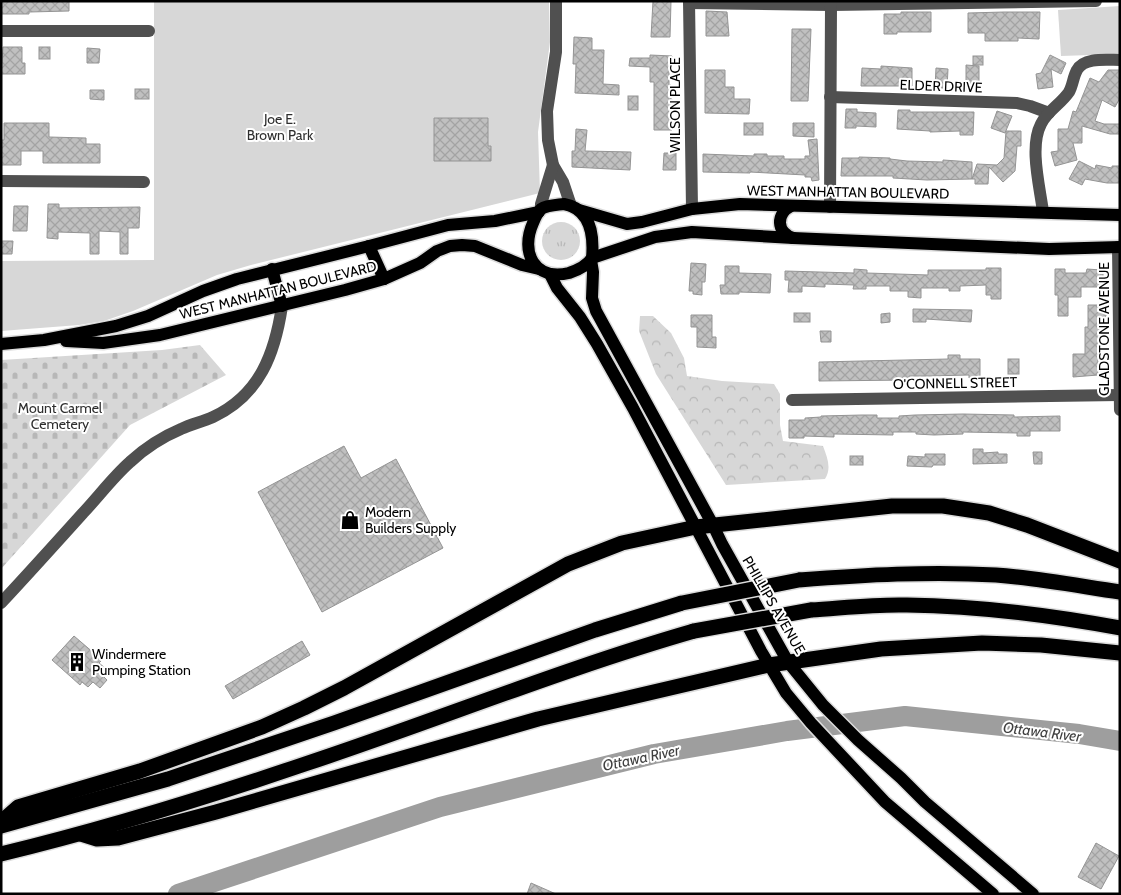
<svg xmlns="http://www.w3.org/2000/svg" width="1121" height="895" viewBox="0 0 1121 895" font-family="Cabin,sans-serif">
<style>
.grass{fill:url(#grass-tufts)}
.forest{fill:url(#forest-crowns)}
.cemetery{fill:url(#cemetery-stones)}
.green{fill:#d7d7d7}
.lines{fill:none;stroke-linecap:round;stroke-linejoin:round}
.river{stroke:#9e9e9e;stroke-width:20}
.building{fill:url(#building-cross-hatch);stroke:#949494}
.major-casing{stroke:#dbdbdb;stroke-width:15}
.highway-casing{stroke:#dbdbdb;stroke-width:18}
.minor{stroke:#505050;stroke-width:12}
.major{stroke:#000;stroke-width:12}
.highway{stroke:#000;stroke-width:15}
.highway-bridge-casing{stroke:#dbdbdb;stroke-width:18;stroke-linecap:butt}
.highway-bridge{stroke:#000;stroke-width:15}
.labels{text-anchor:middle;stroke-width:4;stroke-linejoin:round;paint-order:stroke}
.street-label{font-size:14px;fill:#000;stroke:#fff}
.park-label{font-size:14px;fill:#2e2e2e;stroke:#fff}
.poi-label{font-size:14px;fill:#000;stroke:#fff;text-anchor:start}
.water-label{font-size:15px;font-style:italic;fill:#3f3f3f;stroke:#fff}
</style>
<defs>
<pattern id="grass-tufts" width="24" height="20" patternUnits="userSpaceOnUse" patternTransform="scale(1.25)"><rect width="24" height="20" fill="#d7d7d7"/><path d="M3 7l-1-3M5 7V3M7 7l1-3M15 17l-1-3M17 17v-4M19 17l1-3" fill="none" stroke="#b7b7b7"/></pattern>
<pattern id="forest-crowns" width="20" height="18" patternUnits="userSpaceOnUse" patternTransform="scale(1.25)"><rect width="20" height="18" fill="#d7d7d7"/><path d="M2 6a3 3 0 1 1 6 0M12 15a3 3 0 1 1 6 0" fill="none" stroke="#b7b7b7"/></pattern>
<pattern id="cemetery-stones" width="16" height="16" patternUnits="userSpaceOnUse" patternTransform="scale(1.25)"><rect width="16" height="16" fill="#d7d7d7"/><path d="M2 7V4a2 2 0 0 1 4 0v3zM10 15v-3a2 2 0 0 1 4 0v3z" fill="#b7b7b7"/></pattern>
<pattern id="building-cross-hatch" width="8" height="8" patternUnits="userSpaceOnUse" patternTransform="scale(1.25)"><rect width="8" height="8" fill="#c0c0c0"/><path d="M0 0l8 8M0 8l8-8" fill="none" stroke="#a3a3a3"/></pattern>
</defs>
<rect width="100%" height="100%" fill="#fff"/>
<circle class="grass" cx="561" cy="241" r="19"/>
<path class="forest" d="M640,316h13l18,17 13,25 3,18 35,5 52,3 6,10v31l3,16 40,5c4,11 9,22 2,33l-99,6 -70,-111 -17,-43z"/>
<path class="cemetery" d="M200,345l26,30 -96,50 -129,144v-209l161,-10z"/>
<g class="green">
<path d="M154,1h395l1,41 -12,90 2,61 -289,72 -34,10 -84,36 -29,10 -25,4 -78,6v-70l153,-1z"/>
<path d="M1120,6v48l-59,2 -3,-46z"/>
</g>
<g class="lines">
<path class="river" d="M178,894l262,-87 214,-53 133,-23 118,-15 174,18 41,7"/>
</g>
<g class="building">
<path d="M1,1h68v10l-40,1v2h-28z"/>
<path d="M653,1h18l-1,36h-19z"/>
<path d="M706,11l21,1 2,24h-23z"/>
<path d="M901,12h30v20h-34v2h-13v-20h17z"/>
<path d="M1004,12h36l-1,27 -21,-1v3h-33v-8h-17v-20z"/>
<path d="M792,29h19l-3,72h-17z"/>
<path d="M574,37l18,1v12h12l-1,34 16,1v10l-44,-2 1,-29h-3z"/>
<path d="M3,47h19v16h3v11h-24z"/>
<rect x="39" y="47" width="11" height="12"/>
<path d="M87,48l13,1 -1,14h-12z"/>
<path d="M650,55l22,1v11h-3v18h2v15h2l-1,30h-18v-48h-4v-15l-21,-1 1,-8h20z"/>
<path d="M1050,55l16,8 -5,11 -10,-5 2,18 -15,2 -2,-15 5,-1z"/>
<rect x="973" y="56" width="10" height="9"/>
<path d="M966,65l13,1v23h-13z"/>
<path d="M881,66l31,2v18h-51l1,-18 19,1z"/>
<path d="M936,68l12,1 -1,19h-12z"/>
<path d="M705,70h20v17h9v12h16l-1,15 -44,-1z"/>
<path d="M1108,70h12v28l-5,9 -13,-7 -7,21 9,3h16v10h-10l-28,-8v17h-9l4,17 -22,6 -4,-14 7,-1v-22h10l5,-18 3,1 14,-34 9,4z"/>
<rect x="135" y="89" width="14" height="10"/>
<path d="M90,90h14v10l-14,-1z"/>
<rect x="628" y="96" width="10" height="14"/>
<path d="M846,109h11v3l19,1v14l-20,-1v2h-11z"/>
<path d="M898,110h12v2h64l-1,23h-13v-4l-30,1v-1l-33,-2z"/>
<path d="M997,111l15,5 -7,17 -14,-5z"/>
<path d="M434,118h54v28h3v15h-57z"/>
<path d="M4,123h45v14l37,1v6h14v19h-57v-12h-22v14h-20v-25h3z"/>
<rect x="744" y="123" width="19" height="12"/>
<path d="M793,123h21v14l-21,-1z"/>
<path d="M576,129l11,1 -2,21 46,1 -1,18 -58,-3v-16h3z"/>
<path d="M1006,131h15v15h-4l-2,25 -12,11 -14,-15 -1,17h-13v-5h-3l5,-15 20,1 7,-7z"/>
<path d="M817,139l2,41 -7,1 -1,-4h-6v-2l-55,-3v1l-47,-1v-18l51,2v-2h13v2h17v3h21v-3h5l-2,-16z"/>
<path d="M664,153h12v17h-13z"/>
<path d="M859,157l31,1v1l17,2 36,1v-2l29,2v17l-45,1 -34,-2v-2h-52l1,-18h17z"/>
<path d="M1079,161l16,8 1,-4 16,3v-2h8v17h-13l-22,-4 -3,6 -13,-6z"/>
<path d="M48,204h11v4l81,-1 -1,21h-11v26h-8v-22l-21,-1v23h-9v-21l-32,-1v7l-11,-1z"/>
<path d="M14,206h14l-1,25h-14z"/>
<path d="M1,241h12l-1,13h-11z"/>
<path d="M691,263l15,1 -1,18h-3v13l-9,-1v-3h-4z"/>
<path d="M725,266h14v7l32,1 -1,19 -31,-1v2h-18l-1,-9h5z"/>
<path d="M986,268h15v31h-10v-4h-5v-10l-26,1v5h-11v-3h-28v10l-13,-1v-6h-18v-5h-24v3h-13l1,-4 -29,-1v3l-23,-1v6h-14l1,-12h-4v-9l69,2v-4l13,1v3l61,2v-5h58z"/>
<path d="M1055,269h10v4h21l1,-4 14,1 -1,4h3v13h-22v10h-13v19h-10v-21h-3z"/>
<path d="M1088,305h18v13h-5v24h-3v33l-25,2v-23h12v-27h3z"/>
<path d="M913,309l59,1 -1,12 -45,-3v3h-13z"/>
<rect x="794" y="313" width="16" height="9"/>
<path d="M890,313v9l-9,1v-9z"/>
<path d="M691,315h21v22h4v11l-19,-1v-20h-6z"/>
<path d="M820,331h11v11h-10z"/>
<path d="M948,355h12v4h20v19h-11v-3l-41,1h-19v4l-90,1v-19l129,-3z"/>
<rect x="1008" y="359" width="11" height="15"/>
<path d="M963,414l51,1v2l46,-1v15h-30v5h-13v-3l-54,-1v2l-29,1 -18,-1v-2h-23v3l-59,-1v3l-30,-1v2h-15v-18h16v-2l16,-1v-1l41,-1h15v3h22v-2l16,-1z"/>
<path d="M344,446l17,32 35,-19 47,89 -121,64 -64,-120z"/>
<path d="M973,449h10v4l15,-1v2h9v9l-34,1z"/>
<path d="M1033,452h9v12h-8z"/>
<path d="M925,454h20v11h-12l-1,2 -25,-1 1,-10 17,1z"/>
<rect x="850" y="456" width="13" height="9"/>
<path d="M74,636l28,24 -3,3 6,5 -5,5 7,7 -7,8 -7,-6 -5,5 -6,-5 -2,3 -28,-25z"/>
<path d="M302,641l8,14 -77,44 -8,-13z"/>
<path d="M1096,843l23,13 -18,33 -23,-12z"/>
<path d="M531,883l25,11h-29z"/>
</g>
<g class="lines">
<g class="major-casing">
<g id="major">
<path d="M564,204c27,5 30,31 28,54 -5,8 -14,12 -23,15 -35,8 -49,-21 -36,-50 2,-5 4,-10 8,-14 6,-4 15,-4 23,-5z"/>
<path d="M791,206c-15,8 -15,26 2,32"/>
<path d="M579,210l48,14 15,-2 50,-13 48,-5 380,11"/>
<path d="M369,246l15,33"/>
<path d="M592,258l63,-21 37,-5 101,6 256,11 71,-2"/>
<path d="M591,260l2,12 -1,26 4,13 117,214 9,19 66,118 35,43 35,35 43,38 24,24 108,92"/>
<path d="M272,269l10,37"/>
<path d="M550,274l7,14 23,29 17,27 36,64 128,243 25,42 25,30 74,79 108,92"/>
<path d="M66,341l37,2 57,-8 185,-45 39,-11 36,-16 17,-12 13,-5 12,-1 13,1 47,19 17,4"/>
<path d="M1,344l43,-4 72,-14 32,-10 55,-25 34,-12 132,-33 79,-21 47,-4 44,-9"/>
</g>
</g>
<g class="highway-casing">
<g id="highway">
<path d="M799,580c65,-5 131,-9 197,-5 41,3 83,11 124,17"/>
<path d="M811,610c32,-2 64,-6 96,-5 71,1 143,10 213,23"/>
<path d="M1,822l17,-15 122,-36 122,-44 42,-19 40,-20 224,-124 54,-21 74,-16 196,-21h51l46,7 38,12 93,36"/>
<path d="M1,826l167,-47 166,-56 261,-93 87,-27"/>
<path d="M81,834l16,5 21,-1 98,-26 322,-93 231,-54 112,-16 101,-6 59,2 79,8"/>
<path d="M1,854c103,-25 204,-56 304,-90 130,-43 257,-95 389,-133"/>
</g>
</g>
<g class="minor">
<path d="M556,1v51l-9,59 1,29 5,25 10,17 8,24"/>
<path d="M689,1l3,208"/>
<path d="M689,3l142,2 265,-4"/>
<path d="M1,31h148"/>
<path d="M830,97l187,6 13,3 19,7"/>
<path d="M1,181l143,1"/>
<path d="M830,207l1,-202"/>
<path d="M541,209v-5l12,-39"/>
<path d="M1043,212c-3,-25 -14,-65 -2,-88 6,-13 20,-20 28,-32 4,-7 4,-15 8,-22 7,-13 30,-10 43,-10"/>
<path d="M1118,247l2,163"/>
<path d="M792,400l327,-5"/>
<path d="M1,603c28,-30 55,-60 82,-90 16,-17 30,-36 47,-51 15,-14 32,-25 51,-33 10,-5 21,-7 32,-12 47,-22 62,-64 69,-111"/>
</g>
<use href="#major" class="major"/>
<use href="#highway" class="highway"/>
<g class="highway-bridge-casing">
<g id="highway-bridge">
<path d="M682,603l117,-23"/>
<path d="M694,631l117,-21"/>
</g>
</g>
<use href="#highway-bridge" class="highway-bridge"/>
</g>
<defs>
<g id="shop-bare" transform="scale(1.5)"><path d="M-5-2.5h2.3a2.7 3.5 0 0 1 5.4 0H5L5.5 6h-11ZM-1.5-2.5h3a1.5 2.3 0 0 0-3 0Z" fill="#000" stroke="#fff" stroke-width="2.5" paint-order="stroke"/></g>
<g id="building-bare" transform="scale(1.5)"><path d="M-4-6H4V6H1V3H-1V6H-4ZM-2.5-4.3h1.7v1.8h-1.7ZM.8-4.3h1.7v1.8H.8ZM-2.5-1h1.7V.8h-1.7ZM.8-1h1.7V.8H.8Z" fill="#000" stroke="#fff" stroke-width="2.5" paint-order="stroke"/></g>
</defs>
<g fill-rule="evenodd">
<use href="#shop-bare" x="350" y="520"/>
<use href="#building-bare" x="77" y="662"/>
</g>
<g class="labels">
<g class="street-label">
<text transform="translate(941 86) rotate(2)" y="5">ELDER DRIVE</text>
<text transform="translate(675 105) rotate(-90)" y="5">WILSON PLACE</text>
<text transform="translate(848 192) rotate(1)" y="5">WEST MANHATTAN BOULEVARD</text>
<text transform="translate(278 290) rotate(-14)" y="5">WEST MANHATTAN BOULEVARD</text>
<text transform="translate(1104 329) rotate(-90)" y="5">GLADSTONE AVENUE</text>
<text transform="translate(955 383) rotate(-1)" y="5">O'CONNELL STREET</text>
<text transform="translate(774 605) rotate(60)" y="5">PHILLIPS AVENUE</text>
</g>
<g class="park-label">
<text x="280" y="124">Joe E.<tspan x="280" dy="16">Brown Park</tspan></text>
<text x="60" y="413">Mount Carmel<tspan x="60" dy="16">Cemetery</tspan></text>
</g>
<g class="poi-label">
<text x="365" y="517">Modern<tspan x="365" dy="16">Builders Supply</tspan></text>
<text x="92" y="659">Windermere<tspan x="92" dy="16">Pumping Station</tspan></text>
</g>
<g class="water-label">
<text transform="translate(1042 732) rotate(7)" y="5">Ottawa River</text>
<text transform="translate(641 758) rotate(-12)" y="5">Ottawa River</text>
</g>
</g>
<rect width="1121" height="895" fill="none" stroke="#000000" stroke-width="5"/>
</svg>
